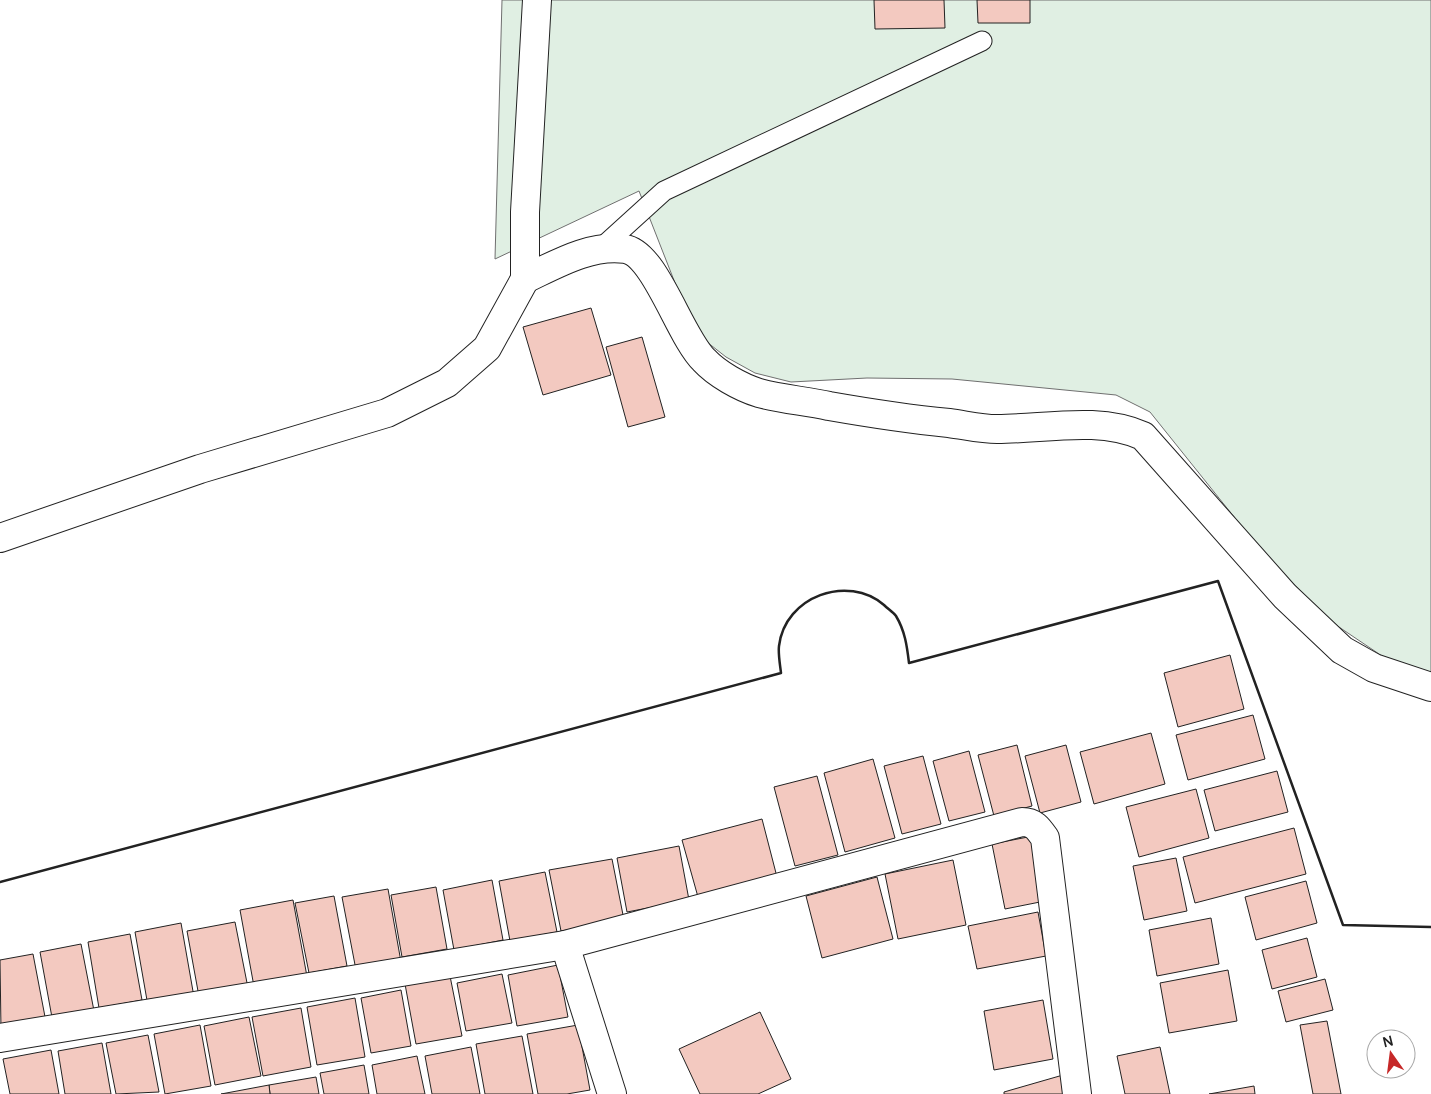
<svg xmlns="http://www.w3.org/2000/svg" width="1431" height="1094" viewBox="0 0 1431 1094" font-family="Manrope,sans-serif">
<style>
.green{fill:#e0efe3;stroke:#6f6f6f}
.building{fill:#f3c9c0;stroke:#222}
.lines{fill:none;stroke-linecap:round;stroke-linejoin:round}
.lane-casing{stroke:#222;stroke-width:21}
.street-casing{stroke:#222;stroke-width:30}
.lane{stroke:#fff;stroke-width:19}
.street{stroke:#fff;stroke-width:28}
.wall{stroke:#222;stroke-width:2.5}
</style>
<rect width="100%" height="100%" fill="#fff"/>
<path class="green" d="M502,0h929v674l-43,-14 -55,-37 -66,-65 -117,-146 -34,-17 -164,-16 -85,-1 -76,4 -36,-9 -29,-16 -28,-22 -21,-47 -38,-97 -144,68z"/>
<g class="building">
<path d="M874,0h70l1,28 -70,1z"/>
<path d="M977,0h53v23h-52z"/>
<path d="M591,308l20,67 -68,20 -20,-68z"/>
<path d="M642,337l23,80 -37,10 -22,-80z"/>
<path d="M1230,655l14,54 -66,18 -14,-54z"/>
<path d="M1253,715l12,44 -77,21 -12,-45z"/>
<path d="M1151,733l14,51 -71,20 -14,-52z"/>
<path d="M1017,745l15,61 -38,10 -16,-61z"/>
<path d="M1066,745l15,57 -41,11 -15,-57z"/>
<path d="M969,751l16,61 -36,9 -16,-60z"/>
<path d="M923,756l18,68 -39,10 -18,-68z"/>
<path d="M873,759l22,79 -50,14 -21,-79z"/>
<path d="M1277,771l11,41 -73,19 -11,-41z"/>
<path d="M817,776l21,79 -43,11 -21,-79z"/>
<path d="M1196,789l13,49 -70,19 -13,-50z"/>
<path d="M762,819l15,58 -79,20 -16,-57z"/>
<path d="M1294,828l12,46 -111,29 -12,-46z"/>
<path d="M1033,836l12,65 -40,8 -13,-65z"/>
<path d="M679,846l10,54 -62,12 -10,-54z"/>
<path d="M1176,858l11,53 -43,9 -11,-54z"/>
<path d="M612,859l12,61 -63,11 -12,-61z"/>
<path d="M953,860l13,65 -68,14 -13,-65z"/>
<path d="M545,872l12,60 -47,9 -11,-60z"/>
<path d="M877,877l16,62 -71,19 -16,-62z"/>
<path d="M492,880l11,60 -49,10 -11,-60z"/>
<path d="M1306,881l11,42 -61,17 -11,-43z"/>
<path d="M436,887l11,62 -45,8 -11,-62z"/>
<path d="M388,889l13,73 -45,8 -14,-73z"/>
<path d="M334,896l13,70 -38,7 -14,-70z"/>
<path d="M293,900l15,82 -53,10 -15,-82z"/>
<path d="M1038,912l8,44 -69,13 -9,-43z"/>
<path d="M1211,918l8,46 -62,12 -8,-46z"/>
<path d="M235,922l14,71 -49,9 -13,-71z"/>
<path d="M181,923l13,74 -46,9 -13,-74z"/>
<path d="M130,934l12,66 -43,8 -11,-66z"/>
<path d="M1307,938l10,39 -45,12 -10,-39z"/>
<path d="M81,944l14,72 -42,7 -13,-71z"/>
<path d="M33,954l13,68 -45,8 -1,-70z"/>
<path d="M558,965l10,52 -51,9 -9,-51z"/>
<path d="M1228,970l9,51 -68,12 -9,-50z"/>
<path d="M502,974l10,49 -46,8 -9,-48z"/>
<path d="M450,976l12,60 -46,8 -11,-60z"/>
<path d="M1325,979l8,31 -47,12 -8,-31z"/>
<path d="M401,990l10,56 -40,7 -10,-55z"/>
<path d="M355,998l10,59 -48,8 -10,-58z"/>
<path d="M1043,1000l10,59 -59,11 -10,-59z"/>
<path d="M301,1008l10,59 -48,9 -11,-59z"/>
<path d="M760,1012l31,67 -33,15h-58l-21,-45z"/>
<path d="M249,1017l12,59 -46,9 -11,-59z"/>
<path d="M1327,1021l14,73h-28l-13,-69z"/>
<path d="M200,1025l11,61 -46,8 -11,-60z"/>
<path d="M578,1025l12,65 -23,4h-29l-11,-60z"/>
<path d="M148,1035l11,57 -43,2 -10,-51z"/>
<path d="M522,1036l11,58h-48l-9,-50z"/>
<path d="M102,1043l9,51h-46l-7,-43z"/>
<path d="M471,1047l9,47h-48l-7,-38z"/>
<path d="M1160,1047l10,47h-45l-8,-38z"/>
<path d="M51,1050l8,44h-49l-7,-35z"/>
<path d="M417,1056l8,38h-48l-5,-29z"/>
<path d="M364,1065l5,29h-45l-4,-21z"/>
<path d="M1063,1075l6,19h-65v-2z"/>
<path d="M316,1077l3,17h-49l-1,-9z"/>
<path d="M269,1085l1,9h-49z"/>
<path d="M1254,1086l1,8h-46z"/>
</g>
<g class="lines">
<g class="lane-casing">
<path id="lane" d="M599,250l65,-59 318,-150"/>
</g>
<g class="street-casing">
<g id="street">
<path d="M525,279c30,-14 65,-35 100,-30 30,4 55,88 79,111 13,14 36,27 55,33 22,6 47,8 70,13 40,7 79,13 120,17 16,2 32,6 48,6 48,0 101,-13 146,7l142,160 57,54 32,18 57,19"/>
<path d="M0,538l200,-69 187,-56 60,-30 40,-35 38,-69v-67l12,-212"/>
<path d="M565,945l47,149"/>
<path d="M0,1038l565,-93 457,-123c12,0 16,6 23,16l32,256"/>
</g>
</g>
<use href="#lane" class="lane"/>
<use href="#street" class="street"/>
<path class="wall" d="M0,882l781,-209c-1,-9 -3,-19 -2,-27 6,-50 69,-72 105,-41 4,4 9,7 12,11 9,15 11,30 13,47l309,-82 125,344 88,2"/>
</g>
<g transform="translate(1391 1054) rotate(346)"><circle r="24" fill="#ffffff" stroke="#a7a7a7"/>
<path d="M0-4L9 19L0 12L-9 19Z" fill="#c62828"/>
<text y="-8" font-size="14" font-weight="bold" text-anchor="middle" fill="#222222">N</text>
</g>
</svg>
